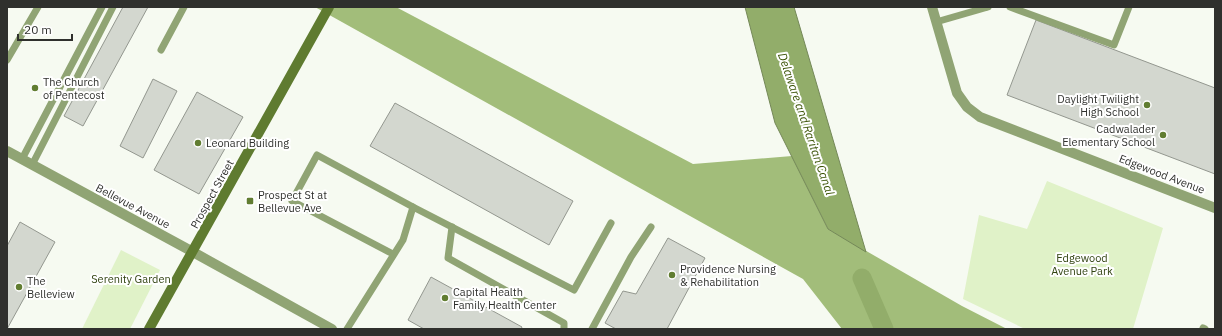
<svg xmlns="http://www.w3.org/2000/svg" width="1222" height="336" viewBox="0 0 1222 336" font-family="'IBM Plex Sans',sans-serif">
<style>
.green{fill:#e0f2c8}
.forest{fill:#a2bd7a}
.water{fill:#92ad6a;stroke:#748858}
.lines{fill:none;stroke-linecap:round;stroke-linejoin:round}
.canal{stroke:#92ad6a;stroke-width:19}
.building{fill:#d3d7cf;stroke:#93978f}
.lane{stroke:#90a474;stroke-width:7}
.street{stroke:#90a474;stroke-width:10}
.secondary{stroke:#5f7b30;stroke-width:10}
.poi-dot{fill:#617d31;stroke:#fff;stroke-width:1.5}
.labels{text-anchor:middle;stroke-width:4;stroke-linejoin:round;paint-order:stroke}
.poi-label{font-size:11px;fill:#2f302d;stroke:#fff;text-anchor:start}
.street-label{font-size:11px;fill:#2f302d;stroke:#fff}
.park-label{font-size:11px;fill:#314311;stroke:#fff}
.water-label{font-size:12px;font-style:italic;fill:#3c5407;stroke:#fff}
</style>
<rect width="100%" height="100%" fill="#f6faf1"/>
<g class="green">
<path d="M1047,181l116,47 -30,101h-108l-62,-30 16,-84 48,14z"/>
<path d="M121,250l39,20 -30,59h-48z"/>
</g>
<path class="forest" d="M315,7h81l297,157 99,-8 36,73 134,77 45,23h-165l-39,-50z"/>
<path class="water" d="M745,7h49l72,245 -38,-23 -53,-106z"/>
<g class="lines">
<path class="canal" d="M862,278l22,51"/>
</g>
<g class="building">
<path d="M123,7h25l-65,119 -19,-10z"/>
<path d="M1036,20l179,68v86l-208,-79z"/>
<path d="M153,79l24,12 -34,67 -23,-12z"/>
<path d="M197,92l46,25 -44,77 -45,-24z"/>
<path d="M395,103l178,98 -24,44 -179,-99z"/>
<path d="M20,222l35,20 -48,87v-83z"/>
<path d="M668,238l37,20 -38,71h-51l-11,-6 18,-32 13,3z"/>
<path d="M431,277l91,50 -1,2h-97l-16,-9z"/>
</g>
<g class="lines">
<g class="lane">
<path d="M1010,7l104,38 15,-38"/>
<path d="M936,22l52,-15"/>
<path d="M161,50l23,-43"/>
<path d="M7,60l31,-53"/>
<path d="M22,159l80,-152"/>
<path d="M32,165l81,-158"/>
<path d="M413,207l161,83 37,-67"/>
<path d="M452,227l-4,31 116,65v6"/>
<path d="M1203,328l2,1"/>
<path d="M347,329l56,-89 10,-33 -96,-52 -25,46 101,53"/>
<path d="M592,329l39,-72 20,-30"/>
</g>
<g class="street">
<path d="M932,7l25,86 10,14 13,10 235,91"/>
<path d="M7,151l186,101 139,77"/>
</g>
<path class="secondary" d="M149,329l180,-322"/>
</g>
<g class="poi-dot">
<circle cx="35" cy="88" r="4"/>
<circle cx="1147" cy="105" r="4"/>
<circle cx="1163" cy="135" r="4"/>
<circle cx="198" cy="143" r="4"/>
<rect x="246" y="197" width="8" height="8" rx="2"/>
<circle cx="672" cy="275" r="4"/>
<circle cx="19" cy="287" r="4"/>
<circle cx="445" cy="298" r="4"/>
</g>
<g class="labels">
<g class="poi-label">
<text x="43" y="86">The Church<tspan x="43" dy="13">of Pentecost</tspan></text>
<text x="1139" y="103" text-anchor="end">Daylight Twilight<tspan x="1139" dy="13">High School</tspan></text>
<text x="1155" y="133" text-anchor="end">Cadwalader<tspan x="1155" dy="13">Elementary School</tspan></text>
<text x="206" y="147">Leonard Building</text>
<text x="258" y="199">Prospect St at<tspan x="258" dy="13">Bellevue Ave</tspan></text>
<text x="680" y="273">Providence Nursing<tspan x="680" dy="13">&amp; Rehabilitation</tspan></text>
<text x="27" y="285">The<tspan x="27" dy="13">Belleview</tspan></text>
<text x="453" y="296">Capital Health<tspan x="453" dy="13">Family Health Center</tspan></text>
</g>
<g class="street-label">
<text transform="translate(1162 174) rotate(21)" y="4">Edgewood Avenue</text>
<text transform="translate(212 194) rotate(-61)" y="4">Prospect Street</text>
<text transform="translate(133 206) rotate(28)" y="4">Bellevue Avenue</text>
</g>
<g class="park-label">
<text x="1082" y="262">Edgewood<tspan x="1082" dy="13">Avenue Park</tspan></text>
<text x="131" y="283">Serenity Garden</text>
</g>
<g class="water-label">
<text transform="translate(806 124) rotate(71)" y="4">Delaware and Raritan Canal</text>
</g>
</g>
<rect width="1222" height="336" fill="none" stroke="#2f302d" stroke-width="16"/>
<path d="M18 34v6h54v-6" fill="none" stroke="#2f302d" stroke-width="2"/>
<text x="24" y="34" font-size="12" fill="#2f302d" stroke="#ffffff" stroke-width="3" paint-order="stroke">20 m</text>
</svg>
